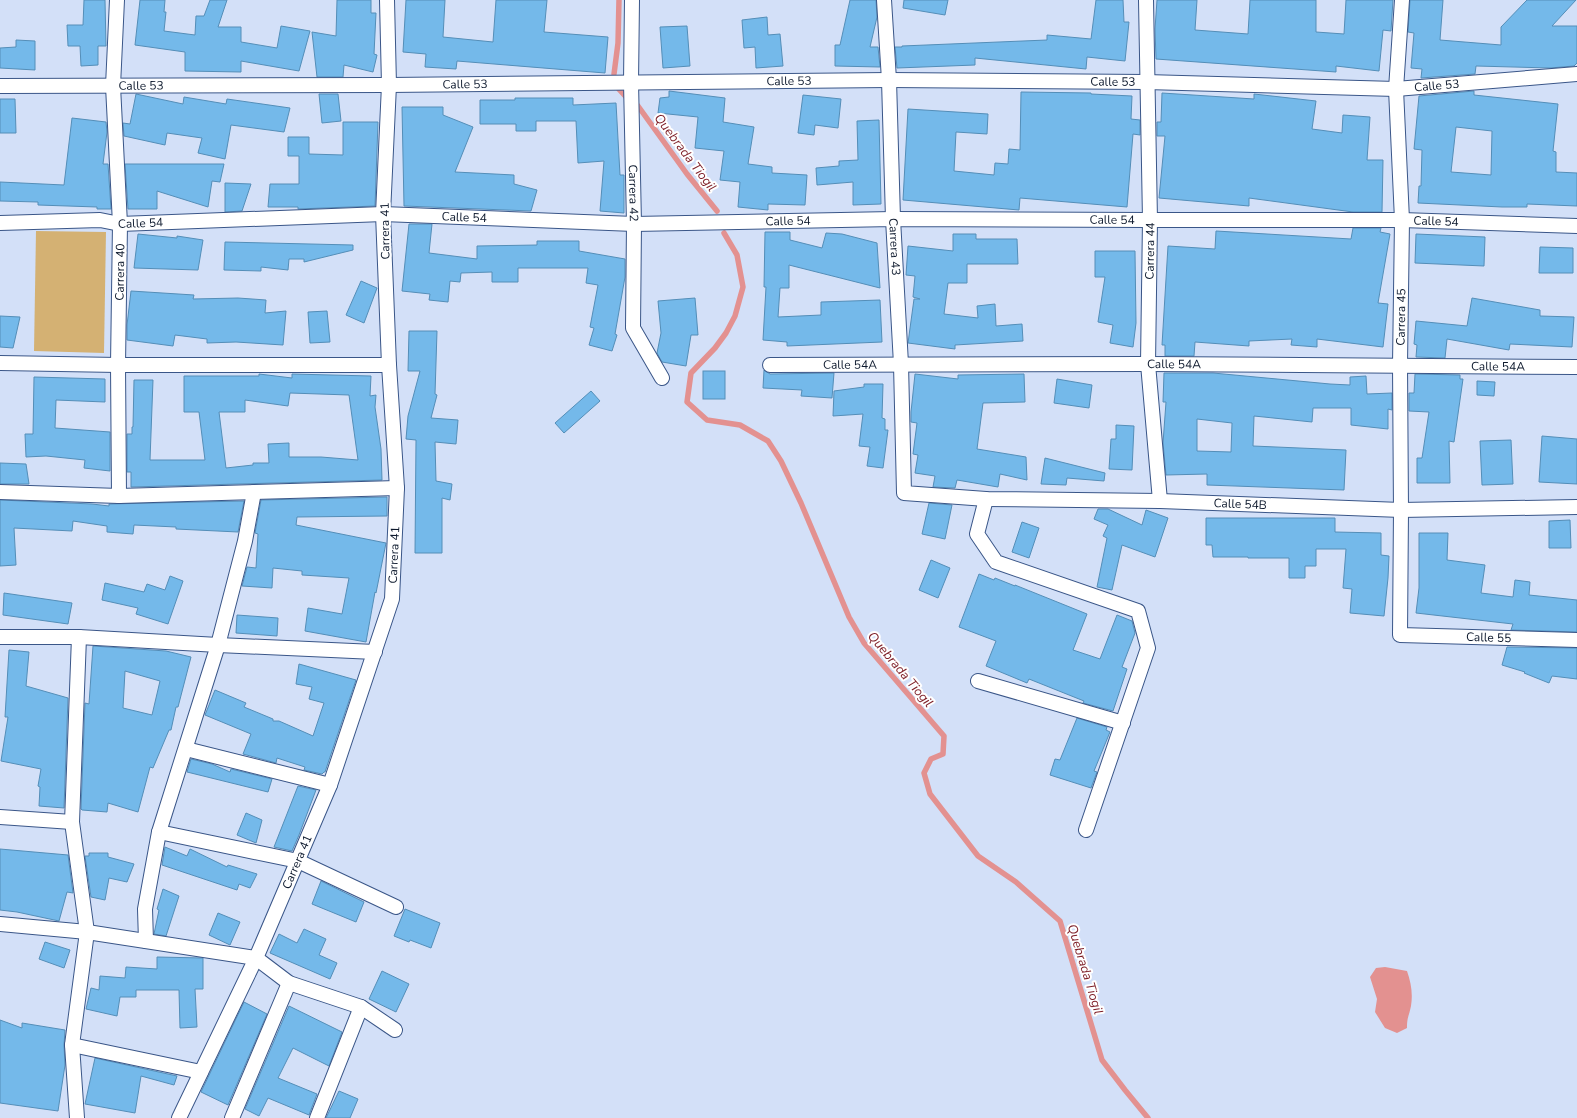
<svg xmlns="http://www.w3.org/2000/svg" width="1577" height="1118" viewBox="0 0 1577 1118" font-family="'Nunito Sans',sans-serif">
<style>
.green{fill:#d4b173}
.water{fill:#e39190}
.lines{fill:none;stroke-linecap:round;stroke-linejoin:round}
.stream{stroke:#e39190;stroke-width:5.5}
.building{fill:#74b9ea;stroke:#548eb8;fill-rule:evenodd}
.minor-casing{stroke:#3a5688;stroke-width:16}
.minor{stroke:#fff;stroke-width:14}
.labels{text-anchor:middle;stroke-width:4;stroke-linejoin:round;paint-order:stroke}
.street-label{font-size:12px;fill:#0d192d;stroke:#fff}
.water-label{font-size:13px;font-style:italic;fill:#7d1d26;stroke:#fff}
</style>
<rect width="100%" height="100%" fill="#d3e0f8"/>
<path class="green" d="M36,231l70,1 -2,121 -70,-2z"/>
<path class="water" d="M1385,967l22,4c4,11 6,23 4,35 -2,10 -4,11 -4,22l-10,5 -12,-5 -10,-16 2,-13 -7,-22 6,-9z"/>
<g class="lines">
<g class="stream">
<path d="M614,74l4,-31 1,-43"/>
<path d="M616,86l11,12"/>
<path d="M638,106l49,68 30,37"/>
<path d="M724,233l13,22 6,32 -8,29 -9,17 -11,15 -24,25 -4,29 20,18 33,5 28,16 13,20 20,42 48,114 15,26 80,93 -1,18 -12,5 -7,14 6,21 48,62 38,26 44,39 42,139 23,30 23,28"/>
</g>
</g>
<g class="building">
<path d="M84,0h21l1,46h-8v19l-17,1 -1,-20h-12l-1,-21h16z"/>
<path d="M140,0h25l-1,12h2l-2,19 31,4 1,-19h8l6,-16h17l-9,27h23v15l36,6 4,-22 29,5 -11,40 -58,-10v11l-56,-1v-19l-50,-7z"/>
<path d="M337,0h34v13h5l-2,41 3,1 -4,17 -29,-7 -1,12h-26l-5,-45 24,4z"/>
<path d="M406,0h39l-2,37 50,5 3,-42h51l-3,32 64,5 -3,36 -148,-12 -1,8 -31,-2 1,-13 -23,-2z"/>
<path d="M850,0h26l1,17 -7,30h8l2,20 -45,-1v-21h5z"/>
<path d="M904,0h44l-3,15 -42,-7z"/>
<path d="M1096,0h27l1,22h5l-4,39 -38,-4 -1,12 -111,-11v7l-78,3 -2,-21h7v-1l145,-6v-5l44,4z"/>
<path d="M1157,0h40l-2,30 53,4 2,-34h66v32l28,2 2,-34h47l-2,31 -8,-1 -4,41 -43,-5v6l-180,-13 -1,-30z"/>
<path d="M1410,0h33l-3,40 61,5v-18l26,-27h49l-24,26h25v37l-3,3 -24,2 -74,-2 -1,8 -54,4 1,-9 -11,-1 3,-35 -6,-1z"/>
<path d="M767,17l1,18 12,-1 3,32 -27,2 -1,-21 -11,1 -2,-28z"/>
<path d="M687,26l3,40 -27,2 -3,-41z"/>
<path d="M16,40l19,1v29l-35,-2v-20l16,-1z"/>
<path d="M669,91l56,7 -2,24 31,5 -6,37 24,3v6l35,2 -2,30 -37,-1v6l-30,-3 2,-25 -20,-2 4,-29 -29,-3 3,-31 -40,-4 2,-15 9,-1z"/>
<path d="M1474,91v4l84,9 -5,47 3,1v20l21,1v33l-50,-2v3h-25l-84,-4 1,-17h2l1,-36 -8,-1 5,-53zM1456,127l36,4 -1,44 -40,-3z"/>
<path d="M1021,92l70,1v1l41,2 -1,23 9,1v15l-7,-1 -6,73 -107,-9 -1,12 -116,-10 5,-91 80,5 -1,20 -31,-2 -2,39 40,4 1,-12 13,1 1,-15 11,1z"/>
<path d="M1162,93l92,6v-5l62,7 -4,28 30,4 1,-18 27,2 -3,43h16l-1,52h-29l-104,-14v8l-90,-8 6,-62h-8v-14h4z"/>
<path d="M136,94l47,10 1,-7 42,7 1,-5 63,9 -6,24 -53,-7 -6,34 -27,-6 4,-15 -35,-5 -2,12 -41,-9 -1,-13 7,1z"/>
<path d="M319,94h19l3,27 -19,2z"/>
<path d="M803,95l38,4 -3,29 -23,-3 -1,10 -16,-2z"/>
<path d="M515,98h58v7l43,-2 4,72h4v38l-24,-2 4,-50 -26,2 -2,-42h-40v10h-20v-7h-36v-24h35z"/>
<path d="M0,99h15l1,34h-16z"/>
<path d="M402,107h41v8l30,12 -18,45 59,3v9l23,6 -6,21 -127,-5z"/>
<path d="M72,118l34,4 1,10 -4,32h5l3,45h-14v-2l-59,-2v-3l-38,-1v-19l64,3z"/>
<path d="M879,120l2,84 -28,1v-23l-36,3 -1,-17 23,-2v-5l19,-1 -1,-39z"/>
<path d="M343,122h35l-3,84 -77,3v-2h-30l2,-23h29v-28h-11v-19h21v17l34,1z"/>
<path d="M125,164h99l-4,18 -8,-1 -4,26 -51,-16v18h-29z"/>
<path d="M225,183l26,1 -9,27 -17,1z"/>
<path d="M409,224h23l-3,29 48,6v-13l60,-1v-4h42v10l46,8v18l-10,57 2,1 -5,16 -23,-6 5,-17 -4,-1 8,-42 -12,-2 2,-15h-70v14h-26v-10l-31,1 -1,9 -10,-1 -2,21 -19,-2 1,-6 -28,-3z"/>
<path d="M1353,228h28l-1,4 10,2 -12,69 10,1 -5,43 -66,-8v8l-26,-2 1,-6 -43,2v5l-54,-4 -1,14h-29v-11h-3l6,-99 47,3 1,-18 135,8z"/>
<path d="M765,232h25v8l32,8 4,-15 16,1 35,9 3,45 -91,-23v23h-9l-2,29 43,-2v-13l59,-2 2,42 -95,4v-4l-24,-2 3,-53h-2z"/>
<path d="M138,234l39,4v-2l26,4 -5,30 -64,-2z"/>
<path d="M953,234h23v5h41l1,25h-51v19h-19l-4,31 34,4 -1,-12 18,-2 1,22 26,-2 1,17 -68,4v4l-47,-6 6,-44h6l-7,-2 2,-21 -9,-1 2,-29 45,5z"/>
<path d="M1416,234l69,3 -1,29 -69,-3z"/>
<path d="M225,242l128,3v5l-49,12v-3h-15l-1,11 -27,-3v4l-37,-1z"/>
<path d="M1540,247l33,1v25h-34z"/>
<path d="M1095,251h40l1,72 -3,24 -23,-4 3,-18 -15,-3 7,-45h-10z"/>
<path d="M361,281l16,7 -13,35 -18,-8z"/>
<path d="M131,291l63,4 -1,4 45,-1 28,2 -1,13 21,-2 -3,34 -47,-3 -29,1v-4l-32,-4 -2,11 -46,-6v-15z"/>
<path d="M695,298l3,37h-7l-5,31 -24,-4 -5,-9 4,-20 -3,-32z"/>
<path d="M1472,298l68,12v6l34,1 -2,30 -62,-3 -1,6 -62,-11 -2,19 -29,-1 1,-12 -3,-1 2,-23 51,5z"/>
<path d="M327,311l3,31 -20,1 -2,-31z"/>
<path d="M0,316l20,1 -7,31 -13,-1z"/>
<path d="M409,331h28l-2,63 2,1 -6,23 27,2 -2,24 -21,-2 1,39 16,3 -2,16 -8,-2v55h-27l1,-113 -10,-1 2,-23 12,-45h-12z"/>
<path d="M764,370l6,4 64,-1 -2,25 -31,-2 1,-6 -39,-2z"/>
<rect x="703" y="371" width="22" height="28"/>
<path d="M1164,373h49l117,11 20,1v-8l16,-1 1,18 25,-1v17l-4,-1v20l-37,-4v-17h-38l-1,14 -58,-6 -1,30 93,4 -2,40 -137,-5v-11l-41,1 -3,-32 3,-41h-3zM1197,419l35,4 -1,29 -34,-1z"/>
<path d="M259,374l33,4v-4l79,2 -1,20 6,-1 -1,12 6,42 1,31 -251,7v-15h-4v-38h5v-7h1l1,-47h19l-3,80h55l-6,-48h-15v-36h75zM290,393l59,2 9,65 -37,-3h-32v-14l-21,1 1,19h-16v2l-27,3 -7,-56h26v-12l43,6z"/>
<path d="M915,374l43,5v-4l66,-1 1,28 -42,1 -6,46 49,8 1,23 -27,-6 -2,13 -41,-7 -2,8 -22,-1 2,-11 -20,-3 3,-18 -5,-1 4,-31 -6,-1v-10z"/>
<path d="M1415,374l45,1v4h3l-9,63 -5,-1 1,42h-33v-25h5l7,-46 -20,-1v-18h5z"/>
<path d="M34,377l71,2v23l-49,-2 -1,28 55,4v39l-26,-3 1,-8 -39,-4 -20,1 -1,-23h8z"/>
<path d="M1057,379l35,6 -3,23 -35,-5z"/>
<path d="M1477,381l18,1 -1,14 -17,-1z"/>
<path d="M864,384h19l-1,34 3,1v11h3l-5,38 -16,-2 3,-19 -11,-1 4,-32 -30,2 1,-25 30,-4z"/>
<path d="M591,391l9,10 -36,32 -9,-10z"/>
<path d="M1116,425l18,1 -2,44 -23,-1 2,-30h5z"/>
<path d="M1542,436l35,3v45l-38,-2z"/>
<path d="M1511,440l2,44 -31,1 -2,-44z"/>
<path d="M1045,458l60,15 -1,8 -37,-3 -1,7 -25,-1z"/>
<path d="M0,463l26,1 3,20h-29z"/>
<path d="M387,497v19l-90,1 -1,8 90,18 -10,50 -1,-1 -9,50 -61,-11 3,-23 34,6 7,-36 -47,-3v-4l-29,-3 -1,20 -30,-2 5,-19 9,1 2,-34 -3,-1 6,-33z"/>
<path d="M0,500l92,4 17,2v-2l135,-3 -6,31 -62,-3v-2l-42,-2 -1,9 -26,-2v-6l-34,-5 -1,10 -58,-3 2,37 -16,1z"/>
<path d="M929,503l23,2 -7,34 -23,-5z"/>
<path d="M1098,509h10l34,16 4,-15 22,8 -13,39 -33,-12 -10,45 -15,-3 10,-49 -4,-2 5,-11 -14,-6z"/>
<path d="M1206,518h129v14l46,1v22l8,1 -1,22 -4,38 -34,-3 2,-24 -9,-1 3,-39h-30v17h-11v12h-16v-20h-41v-1h-35l-1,-12h-6z"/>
<path d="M1570,520l1,28h-22v-27z"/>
<path d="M1022,522l17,6 -10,30 -17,-6z"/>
<path d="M1419,533h29l-1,27 38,5 -4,28 32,4 2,-17 15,2 -1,13 48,5v32l-66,-2 2,-6 -97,-11 3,-25z"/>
<path d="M931,560l19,8 -12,30 -19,-8z"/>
<path d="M979,574l15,6 1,-2 20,8v-1l72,29 -14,36 27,9 17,-44 15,6 3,12 -13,34 5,2 -14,42 -30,-8 1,-2 -55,-22 -2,4 -41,-17 10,-25 -37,-14z"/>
<path d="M170,576l13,5 -15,43 -32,-10 2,-6 -36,-8 3,-17 39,9 3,-8 18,6z"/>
<path d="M4,593l68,10 -4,21 -65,-9z"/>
<path d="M237,615l41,3 -1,18 -41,-3z"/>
<path d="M93,646l73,5 25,6 -13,50h-2l-5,23h-2l-16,38 -3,-1 -12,45 -30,-9 -1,9 -25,-2 -1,-1 4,-106 4,1zM125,671l35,10 -8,34 -29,-7z"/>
<path d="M1507,647l70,1v31l-25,-3 -3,7 -25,-10 1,-1 -23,-7z"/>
<path d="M9,650l20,2 -3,34 42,12 -4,110 -25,-2 1,-19 -2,-1 3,-17 -40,-8 7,-44h-3z"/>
<path d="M299,664l57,16 -31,92h-1l-2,2 -18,-4 1,-3 -28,-9 -1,5 -33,-9 8,-20 -46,-19 10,-25 31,13 -2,4 29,12v2h6l34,15 11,-33 -15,-4 3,-12 -16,-3z"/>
<path d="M1077,718l30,9 -1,3 4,2 -16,39 3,1 -6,16 -41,-13 5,-16 5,1z"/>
<path d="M191,759l21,5 18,8 1,-3 41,10 -4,13 -81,-20z"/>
<path d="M298,786l18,4 -17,45 -7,16 -18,-4z"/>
<path d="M246,813l16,7 -6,23 -19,-8z"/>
<path d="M165,847l22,9 3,-7 37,18 1,-2 29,9 -7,14 -11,-4 -2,6 -75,-25z"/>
<path d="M0,849l68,6 5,38 -6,-1 -8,29 -42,-9 -17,-2z"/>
<path d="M89,853h19v4l26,7 -7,18 -18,-4 -4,22 -14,-3 -6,-41h4z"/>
<path d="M321,881l43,21 -8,20 -44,-18z"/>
<path d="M163,889l16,7 -13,40 -12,-2 5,-24 -2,-1z"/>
<path d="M405,909l35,14 -9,25 -21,-8 -1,2 -15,-6z"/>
<path d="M218,913l22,9 -10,23 -21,-10z"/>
<path d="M304,929l22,10 -7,16 18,8 -7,16 -60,-26 9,-19 18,9z"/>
<path d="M45,942l25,8 -6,18 -25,-9z"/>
<path d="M157,957l46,1v31h-8l2,38 -17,1 -1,-38h-43v7h-16l-3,19 -31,-7 5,-21 8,2 1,-14 25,2 1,-11 31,2z"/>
<path d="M382,971l27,13 -13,28 -27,-13z"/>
<path d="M244,1002l23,12 -39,91 -27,-13z"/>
<path d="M289,1006l53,26 -13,34 -36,-18 -15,30 39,16 -8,21 -41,-17 -9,18 -14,-7z"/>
<path d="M0,1020l22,8v-5l43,7 -1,15 1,20 -7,46 -58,-8z"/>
<path d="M95,1058l82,18 -3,9 -33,-9 -6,37 -50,-9z"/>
<path d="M339,1091l19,8 -8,19h-24z"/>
</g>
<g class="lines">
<g class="minor-casing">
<g id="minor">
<path d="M117,0l-4,86 7,138 -2,141 1,131"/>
<path id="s1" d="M632,0l-1,82 3,142 -1,104 29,50"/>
<path id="s2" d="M884,0l5,80 4,139 8,145 3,129 82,6 174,2 241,9 176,-3"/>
<path d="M1146,0l4,220 -2,144 12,137"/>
<path id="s3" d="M1402,0l-6,89 6,131 -2,145 1,145 -1,125 177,5"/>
<path id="s4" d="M0,86l389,-1 500,-5 257,2 250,7 181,-15"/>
<path id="s5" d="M0,223l100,-3 20,4 263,-10 251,10 259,-5 257,1h252l175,6"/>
<path d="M0,363l118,2h271"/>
<path id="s6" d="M770,365l378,-1 429,3"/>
<path d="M0,492l119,4 278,-8"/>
<path d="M986,499l-9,35 19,28 142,49 10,37 -62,182"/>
<path d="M0,637h79l139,8 157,7"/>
<path d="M978,681l145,42"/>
<path d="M186,749l144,36"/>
<path d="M0,817l72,5"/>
<path d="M159,832l139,29 98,46"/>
<path d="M0,924l87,8 169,26 33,25 72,24 34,23"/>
<path d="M146,941l-1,-32 14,-77 59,-187 27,-104 9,-49"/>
<path d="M72,1045l129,27"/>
<path d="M77,1118l-5,-73 15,-113 -15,-110 7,-185"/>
<path id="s7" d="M179,1118l77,-160 74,-173 62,-186 5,-111 -8,-123 -6,-151 6,-129 -2,-85"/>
<path d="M232,1118l57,-135"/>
<path d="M317,1118l44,-111"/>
</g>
</g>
<use href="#minor" class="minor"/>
</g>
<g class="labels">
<g class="street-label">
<text dy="4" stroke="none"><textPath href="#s4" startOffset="789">Calle 53</textPath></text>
<text dy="4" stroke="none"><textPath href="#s4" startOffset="1113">Calle 53</textPath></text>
<text dy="4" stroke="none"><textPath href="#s4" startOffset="465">Calle 53</textPath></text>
<text dy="4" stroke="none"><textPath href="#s4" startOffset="141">Calle 53</textPath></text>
<text dy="4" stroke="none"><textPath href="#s4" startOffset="1437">Calle 53</textPath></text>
<text dy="4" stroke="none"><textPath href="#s1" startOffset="193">Carrera 42</textPath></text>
<text dy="4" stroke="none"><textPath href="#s5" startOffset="465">Calle 54</textPath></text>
<text dy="4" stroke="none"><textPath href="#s5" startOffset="1113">Calle 54</textPath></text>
<text dy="4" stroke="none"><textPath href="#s5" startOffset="789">Calle 54</textPath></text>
<text dy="4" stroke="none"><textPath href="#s5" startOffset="1437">Calle 54</textPath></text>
<text dy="4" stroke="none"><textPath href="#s5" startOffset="141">Calle 54</textPath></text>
<text transform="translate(385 231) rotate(-91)" y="4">Carrera 41</text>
<text dy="4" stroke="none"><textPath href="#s2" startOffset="247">Carrera 43</textPath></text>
<text transform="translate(1150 251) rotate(-89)" y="4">Carrera 44</text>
<text transform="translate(120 272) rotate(-89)" y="4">Carrera 40</text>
<text transform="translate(1401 317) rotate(-89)" y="4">Carrera 45</text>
<text dy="4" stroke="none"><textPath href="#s6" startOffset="80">Calle 54A</textPath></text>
<text dy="4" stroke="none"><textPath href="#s6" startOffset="404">Calle 54A</textPath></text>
<text dy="4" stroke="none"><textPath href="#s6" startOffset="728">Calle 54A</textPath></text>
<text dy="4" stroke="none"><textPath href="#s2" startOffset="830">Calle 54B</textPath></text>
<text dy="4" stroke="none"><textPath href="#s7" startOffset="606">Carrera 41</textPath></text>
<text dy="4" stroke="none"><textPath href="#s3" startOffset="724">Calle 55</textPath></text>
<text dy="4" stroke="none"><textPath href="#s7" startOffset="282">Carrera 41</textPath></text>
</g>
<g class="water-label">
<text transform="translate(686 152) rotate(53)" y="5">Quebrada Tiogil</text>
<text transform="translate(901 669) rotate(50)" y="5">Quebrada Tiogil</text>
<text transform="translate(1086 969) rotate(73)" y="5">Quebrada Tiogil</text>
</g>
</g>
</svg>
